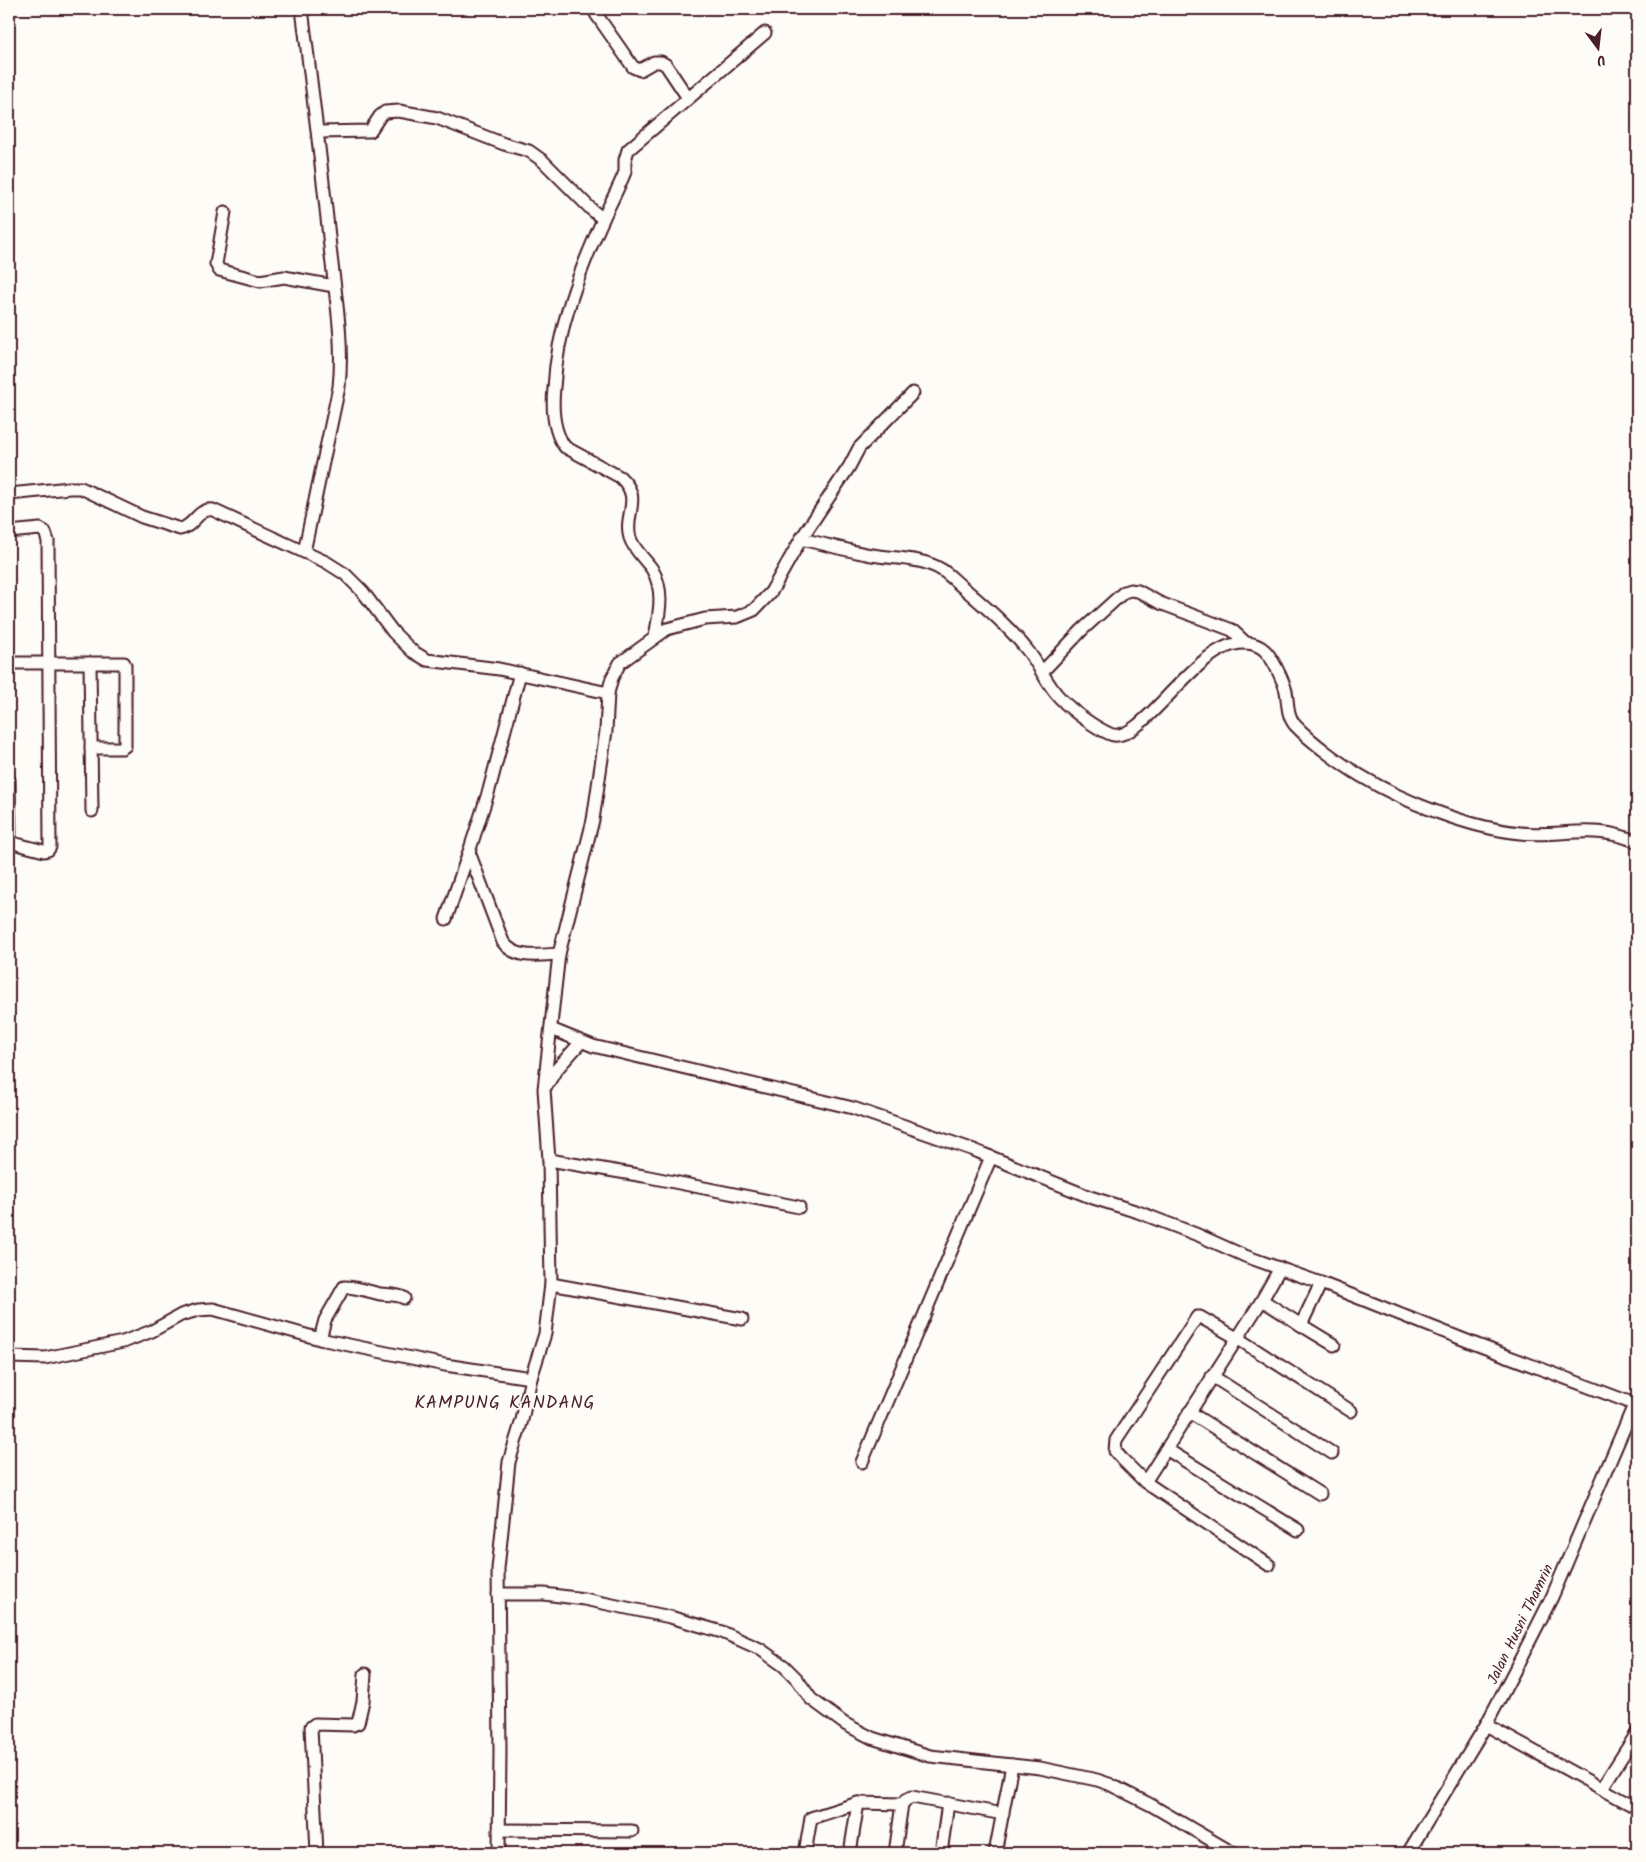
<svg xmlns="http://www.w3.org/2000/svg" width="1646" height="1862" viewBox="0 0 1646 1862" font-family="Kalam,sans-serif">
<style>
.lines{fill:none;stroke-linecap:round;stroke-linejoin:round}
.street-casing{stroke:#4a1f2b;stroke-width:15}
.street{stroke:#fdfcf7;stroke-width:11}
.labels{text-anchor:middle;stroke-width:4;stroke-linejoin:round;paint-order:stroke}
.street-label{font-size:15px;fill:#4a1f2b;stroke:#fdfcf7}
.quarter-label{font-size:18px;letter-spacing:1px;fill:#4a1f2b;stroke:#fdfcf7}
</style>
<rect width="100%" height="100%" fill="#fdfcf7"/>
<filter id="ink" filterUnits="userSpaceOnUse"><feTurbulence type="fractalNoise" baseFrequency=".02" numOctaves="2"/><feDisplacementMap in="SourceGraphic" scale="10" xChannelSelector="R" yChannelSelector="G"/><feConvolveMatrix kernelMatrix="1 2 1 2 8 2 1 2 1" color-interpolation-filters="sRGB"/></filter>
<g filter="url(#ink)">
<g class="lines">
<g class="street-casing">
<g id="street">
<path d="M596,14l37,53 7,3 14,-8h7l5,3 22,33"/>
<path d="M318,132l52,-1 10,-15 5,-4 14,-1 38,7 67,26 25,7 14,10 49,49 11,9"/>
<path d="M225,212l-9,52 3,6 41,11 24,-4 50,9"/>
<path d="M9,494l61,-6h11l61,29 38,12c14,-2 17,-21 33,-19l91,42 35,-165c5,-46 -4,-94 -9,-140 -8,-80 -18,-159 -28,-238"/>
<path d="M9,532l31,-3 5,3 3,9 2,306 -2,3 -4,1 -35,-9"/>
<path d="M801,539l48,-72 10,-19 54,-55"/>
<path d="M304,552l22,10 19,12 18,18 30,40 19,19 15,9 72,9 109,24 4,-15 8,-15 47,-34 38,-10 32,-2 17,-7 17,-18 30,-53c24,5 47,12 71,16 23,4 49,2 70,15 8,5 16,14 24,20 22,19 44,38 62,61 12,15 19,34 32,47 12,13 34,29 50,36 32,14 86,-95 136,-91 17,1 23,11 30,24 4,8 8,16 10,24 2,12 1,25 9,34 15,16 47,40 66,51 43,26 109,52 159,57 43,4 76,-10 117,9"/>
<path d="M655,637c4,-23 10,-46 -3,-68 -7,-10 -18,-19 -22,-31 -7,-24 14,-39 -10,-61l-55,-30c-12,-16 -13,-39 -11,-59 3,-60 25,-116 50,-171 7,-15 15,-30 21,-45v-12l3,-10 137,-117"/>
<path d="M9,663h115l1,2v81l-3,2h-31"/>
<path d="M90,663l2,148"/>
<path d="M1042,672l40,-42 42,-38 6,-2 8,1 22,12 72,27 14,13"/>
<path d="M520,673l-31,117 -20,62 34,90c13,18 36,13 56,12"/>
<path d="M9,780l1,62"/>
<path d="M446,919l23,-67"/>
<path d="M551,1029l42,17 260,62 118,41 119,48 48,15 60,23 47,21 76,27 154,61 162,61"/>
<path d="M547,1085l9,-15 25,-28"/>
<path d="M549,1160l95,16 155,31"/>
<path d="M1321,1283l-20,42 33,20"/>
<path d="M551,1284l191,35"/>
<path d="M1262,1300l18,-32"/>
<path d="M320,1339l5,-19 19,-33c13,0 24,4 36,7 8,1 17,0 24,4"/>
<path d="M9,1357l36,1 78,-16 29,-11 29,-16 17,-5 15,-1 107,30 125,26 86,13 14,-44 6,-50 -2,-124 -5,-71 9,-82 6,-53 34,-134 13,-89 2,-38"/>
<path d="M1212,1376l120,77"/>
<path d="M1189,1412l131,82"/>
<path d="M1166,1449l132,81"/>
<path d="M862,1462l129,-305"/>
<path d="M1145,1482l-23,-23 -7,-8 1,-11 81,-123h3l37,21 114,73"/>
<path d="M1269,1565l-124,-83 117,-182 39,25"/>
<path d="M498,1594h46l40,5 86,18 52,15 38,17 24,17 13,13 14,20 34,25 27,14 58,18 110,12 57,12 12,4 42,21 82,48"/>
<path d="M1486,1725l151,83"/>
<path d="M1602,1788l35,-55"/>
<path d="M499,1830l133,1"/>
<path d="M317,1853l-6,-126 4,-3 38,1 5,-2 5,-22 2,-27"/>
<path d="M499,1853l1,-103 -2,-181 11,-107 13,-42 9,-42"/>
<path d="M805,1853l6,-35 47,-15 44,1 4,-4 6,-3 91,17"/>
<path d="M850,1853l8,-50"/>
<path d="M895,1853l7,-49"/>
<path d="M941,1853l7,-50"/>
<path d="M995,1853l17,-88"/>
<path d="M1408,1853l78,-128 34,-65 32,-63 85,-199"/>
<path d="M1635,1853l2,-3"/>
</g>
</g>
<use href="#street" class="street"/>
</g>
</g>
<g class="labels">
<g class="street-label">
<text transform="translate(1520 1624) rotate(-64)" y="5">Jalan Husni Thamrin</text>
</g>
<g class="quarter-label">
<text x="505" y="1408">KAMPUNG KANDANG</text>
</g>
</g>
<rect width="1646" height="1862" fill="none" stroke="#fdfcf7" stroke-width="30"/>
<rect x="15" y="15" width="1616" height="1832" fill="none" stroke="#4a1f2b" stroke-width="2" filter="url(#ink)"/>
<g transform="translate(1598 48) rotate(165)" stroke="#fdfcf7" stroke-width="4" paint-order="stroke">
<path d="M0-4L9 19L0 12L-9 19Z" fill="#4a1f2b"/>
<text y="-8" font-size="14" font-weight="bold" text-anchor="middle" fill="#4a1f2b">U</text>
</g>
</svg>
